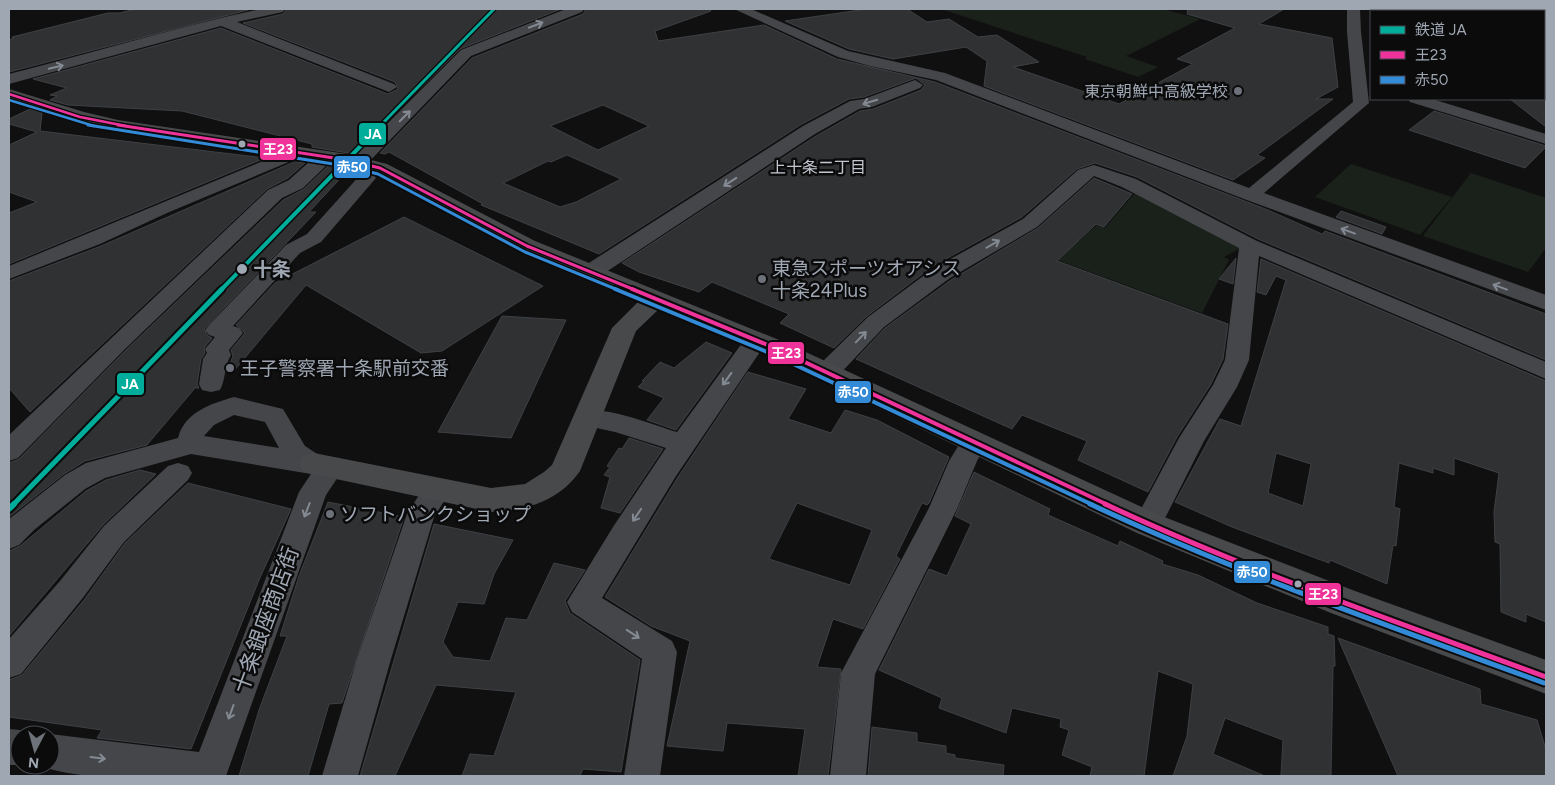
<svg xmlns="http://www.w3.org/2000/svg" width="1555" height="785" viewBox="0 0 1555 785" font-family="Figtree,'Noto Sans JP',sans-serif">
<style>
.green{fill:#1a211a}
.building{fill:#303133;stroke:#3e4144;fill-rule:evenodd}
.lines{fill:none;stroke-linecap:round;stroke-linejoin:round}
.minor{fill:#444649;fill-rule:evenodd}
.major{fill:#47494b;fill-rule:evenodd}
.bus-1-far3-casing{stroke:#0b0b0c;stroke-width:5}
.bus-1-far2-casing{stroke:#0b0b0c;stroke-width:6}
.bus-1-far1-casing{stroke:#0b0b0c;stroke-width:8}
.bus-1-casing{stroke:#0b0b0c;stroke-width:9}
.bus-2-far3-casing{stroke:#0b0b0c;stroke-width:5}
.bus-2-far2-casing{stroke:#0b0b0c;stroke-width:6}
.bus-2-far1-casing{stroke:#0b0b0c;stroke-width:8}
.bus-2-casing{stroke:#0b0b0c;stroke-width:9}
.bus-1-far3{stroke:#ef339a;stroke-width:2.5}
.bus-1-far2{stroke:#ef339a;stroke-width:3}
.bus-1-far1{stroke:#ef339a;stroke-width:4}
.bus-1{stroke:#ef339a;stroke-width:5}
.bus-2-far3{stroke:#338bd7;stroke-width:2.5}
.bus-2-far2{stroke:#338bd7;stroke-width:3}
.bus-2-far1{stroke:#338bd7;stroke-width:4}
.bus-2{stroke:#338bd7;stroke-width:5}
.rail-1-far3-casing{stroke:#0b0b0c;stroke-width:5.5}
.rail-1-far2-casing{stroke:#0b0b0c;stroke-width:7}
.rail-1-far1-casing{stroke:#0b0b0c;stroke-width:9}
.rail-1-casing{stroke:#0b0b0c;stroke-width:10}
.rail-1-far3{stroke:#00ac9a;stroke-width:3}
.rail-1-far2{stroke:#00ac9a;stroke-width:4}
.rail-1-far1{stroke:#00ac9a;stroke-width:5}
.rail-1{stroke:#00ac9a;stroke-width:6}
.oneway{stroke:#848a93}
.poi-dot{fill:#6d727a;stroke:#0b0b0c;stroke-width:2}
.bus-dot{fill:#9fa7b3;stroke:#0b0b0c;stroke-width:2}
.labels{text-anchor:middle;stroke-width:5;stroke-linejoin:round;paint-order:stroke}
.far-poi-label{font-size:16px;fill:#9fa7b3;stroke:#0b0b0c;text-anchor:end}
.far-neighbourhood-label{font-size:16px;fill:#c1c6cf;stroke:#0b0b0c}
.poi-label{font-size:19px;fill:#9fa7b3;stroke:#0b0b0c;text-anchor:start}
.stop-label{font-size:19px;font-weight:bold;fill:#9fa7b3;stroke:#0b0b0c;text-anchor:start}
.near-street-label{font-size:22px;fill:#9fa7b3;stroke:#0b0b0c}
.line-badge{stroke:#0b0b0c;stroke-width:2}
.badge-label{font-size:14px;text-anchor:middle;font-weight:bold;fill:#fff}
</style>
<rect width="100%" height="100%" fill="#101010"/>
<g class="green">
<path d="M941,9h222l37,10 -74,37 32,11 -20,10 -53,-18 2,-2z"/>
<path d="M1351,164l101,33 -32,38 -105,-38z"/>
<path d="M1471,173l75,25v50l-18,24 -105,-36z"/>
<path d="M1134,194l26,10 81,44 -17,9 5,3 -27,53 -153,-56 31,-17 17,-15 8,3z"/>
</g>
<g class="building">
<path d="M135,9l113,1 -239,62v-32l5,-2 -2,-1 96,-24h12z"/>
<path d="M287,9h274l-101,40 -106,105 -42,-7v-3l-130,-33 -114,-6 -18,-5 7,-4 -7,-1 17,-7 -34,-9 188,-51 167,66 10,-5 -3,-7 -152,-59 40,-9z"/>
<path d="M586,9h124l1,2 -56,20 3,10 106,-16 73,34 98,23 333,128 54,24 3,-3 221,83v46l-288,-121 -121,-62 -42,-14 -18,6 -55,48 -89,49 -66,50 -33,32 -54,-25 9,-9 -77,-32 -13,10 -60,-20 -17,-9 194,-127 44,-25 13,-2 48,-19 4,-5 -9,-7 -52,19 -15,2 -47,25 -203,130 -118,-49 2,-1 -94,-52 -4,2 -5,-1 92,-95 111,-44zM603,105l46,21 -51,24 -48,-24zM567,155l54,24 -45,23 -16,5 -57,-24 45,-22 3,1z"/>
<path d="M867,9h40l20,13 22,-3 29,18 19,-2 42,27 -26,5 106,37 74,-40 -16,-5 58,-31 -48,-14 1,-5h96l-25,15 73,14 6,49 -22,12h17l-76,56 8,3 -32,22 -249,-94 3,-25 -21,-14 -73,12 -44,-10 -64,-28z"/>
<path d="M1510,99h36v28z"/>
<path d="M30,109l12,4 -2,18 225,27 -256,106v-51l28,-11 -28,-10v-47l28,-13 -28,-8v-5z"/>
<path d="M1434,111l112,35v1l-21,21 -116,-38z"/>
<path d="M294,162l11,1 -17,15 -21,11 -237,223 -21,-24v-107l92,-35z"/>
<path d="M329,165l21,3 -41,44h7l-112,117 4,7 4,2 -8,10 1,5 -4,6 -4,25 2,4h-4l-48,57 -62,16 -21,13 -55,43v-54l10,-4 106,-108 158,-151 21,-11z"/>
<path d="M1094,178l38,16 -28,33 -8,-3 -39,37 171,63 -5,35 -12,25 -34,53 -29,55 -70,-32 9,-19 -65,-26 -10,14 -156,-70 29,-31 66,-48 87,-52z"/>
<path d="M1341,211l45,16 -4,7 -46,-17z"/>
<path d="M404,217l139,69 -101,65 -21,2 -115,-68 -73,87 -6,-1 6,-15 -2,-6 14,-17 -9,-8 39,-42z"/>
<path d="M1236,258l-3,26 -14,-5z"/>
<path d="M1261,259l285,122v241l-20,-8v8l-25,-10 -1,-68 -5,-2 -1,-30 5,-39 -45,-15v17l-21,-7v5l-34,-10 -5,44 6,2 -4,37 -3,-1 -6,39 -57,-24 -1,3 -97,-36 -57,-25 45,-83 21,7 45,-146 -10,-4 -10,19 -9,-3zM1276,453l35,11 -8,42 -35,-13z"/>
<path d="M502,316l64,4 -55,118 -73,-6z"/>
<path d="M706,342l26,11 -56,77 -29,-10 17,-22 -26,-11 6,-6h-2l18,-19 14,6z"/>
<path d="M748,372l58,17 -18,30 43,14 14,-23 32,10 72,37 -20,46 -2,2 -5,-2 -26,53 4,3 -37,70 -30,-10 -16,48 24,2 -13,107h-30l7,-47 -78,-6 -4,28 -56,-5 23,-105 -39,-15 -46,-29 73,-120zM797,503l75,27 -22,55 -81,-26z"/>
<path d="M629,438l34,11 -43,64 -19,-5 9,-31 -6,-2 6,-8 -3,-1 12,-18 3,1z"/>
<path d="M140,470l16,4 -53,51 -94,111v-85l11,-5 66,-55 20,-11z"/>
<path d="M974,472l76,37 -2,6 70,31 2,-5 43,20 -1,3 36,11 59,28 71,24v7l6,2 1,30h-2l-2,110h-50l2,-36 -58,-22 -12,36 52,22h-92l14,-40 6,-52 -35,-13 -14,105h-54l2,-9 -30,-12 7,-25 -9,-3 1,-8 -49,-11 -6,25 -67,-25 3,-10 -63,-28 50,-101 18,7 24,-52 -16,-8z"/>
<path d="M188,483l103,26 -32,71 -68,169 -94,-11 5,-8 -93,-13v-37l13,-5 62,-75 41,-57z"/>
<path d="M328,502l76,15 -62,186 -13,1 -21,72h-69l20,-66 28,-74h-7l19,-60z"/>
<path d="M434,524l79,16 -19,34 -10,30 -26,-2 -15,40 10,15 37,4 16,-43 21,2 27,-57 31,7 -20,31 5,12 70,47 -19,112 -38,-3 -3,7h-118l8,-22 24,2 22,-64 -80,-7 -41,91h-35z"/>
<path d="M1338,638l142,51 1,15 56,16 9,30v26h-148z"/>
<path d="M872,727l45,6v9l29,4v7l9,2v3l49,7 -1,11h-135z"/>
</g>
<g class="lines">
<g class="minor">
<path d="M261,9h24l-2,3 -46,10 157,62 3,3 -8,5 -5,-2 -163,-64 -212,58v-10c84,-21 167,-47 252,-65z"/>
<path d="M566,9h18l-2,3 -111,44 -107,111h-12l-3,-4 3,-4 109,-109z"/>
<path d="M734,9h17l97,42 97,22 304,115 104,-86 -6,-70v-23h13l1,23 8,71 -105,90 282,102v15l-302,-111 -308,-119 -66,-14 -32,-9z"/>
<path d="M1523,9h18l2,2h-18z"/>
<rect x="1544" y="56" width="2" height="9"/>
<path d="M915,80l8,5 -3,3 -48,19 -13,2 -44,25 -218,144 -8,1 -8,-1 -3,-5 3,-5 222,-142 47,-25 14,-2z"/>
<path d="M1408,99h24l114,35v10l-136,-42z"/>
<path d="M297,147l6,1 3,4 -3,4 -136,57 -67,31 -91,35v-13z"/>
<path d="M325,152l6,1 3,4 -3,4 -28,27 -21,10 -158,152 -106,108 -9,3v-26l259,-245 21,-10 30,-27z"/>
<path d="M1094,165l42,14 121,62 289,121v17l-287,-123 -10,104 -12,27 -33,54 -46,91 -10,4 -10,-4 -5,-8 46,-86 34,-53 12,-25 14,-112 -117,-61 -28,-11 -57,51 -87,51 -66,49 -48,51 -9,2 -9,-2 -3,-6 3,-6 50,-49 66,-49 89,-49 55,-49z"/>
<path d="M367,173l6,1 3,4 -55,64 -21,11 -67,73 6,2 4,5 -14,17 2,5c-7,11 -5,24 -11,35l-9,2 -9,-2 -3,-6 4,-25 4,-6 -2,-4 10,-12 -6,-2 -4,-5 4,-5 77,-80 21,-11 54,-60z"/>
<path d="M756,333l8,2 4,5 -92,136 -74,122 70,43 5,11 -17,124h-36l18,-117 -70,-47 -5,-10 46,-75 53,-79 -51,-16 -37,-8 -4,-6 4,-6c26,-8 72,12 99,20l71,-97z"/>
<path d="M234,397l49,12 22,37 20,13 5,-1 10,3 4,7 -18,27 -100,281c-52,0 -141,8 -188,-11h12v-30h-2l2,-1 149,18 100,-260 12,-18 -120,-20 -86,24 -20,11 -51,41 -15,15 -10,4v-30l56,-44 21,-12 92,-25c7,-26 32,-34 56,-41zM234,415l31,7 14,26 -75,-12 10,-11z"/>
<path d="M974,432l9,3 4,7 -10,19 -20,48 -82,165 -9,102h-36l11,-103 88,-165 20,-47 16,-26z"/>
<path d="M178,463l10,3 4,7 -4,7 -64,62 -42,57 -61,75 -12,4v-39l51,-58 44,-55 64,-60z"/>
<path d="M438,478l10,3 4,8 -18,28 -43,142 -33,117h-36l35,-117 50,-145 21,-33z"/>
<path d="M9,729l11,1 12,5h-12v30h2h-13z"/>
</g>
<path class="major" d="M9,89l75,23 34,8 229,34 40,10 148,77 249,101 375,173 196,76 191,69v34l-215,-81 -194,-80 -371,-179 -107,-45 -23,22 -56,140c-21,30 -54,40 -89,41l-188,-40 -4,-8 4,-8 11,-3 177,35 34,-4 19,-12 8,-7 60,-137 27,-27 -120,-50 -146,-79 -26,-6 -229,-36 -44,-9 -65,-21z"/>
<g class="bus-1-far3-casing">
<path id="bus-1-far3" d="M9,94l71,23 46,9"/>
</g>
<g class="bus-1-far2-casing">
<path id="bus-1-far2" d="M118,125l229,35 33,8 147,78 108,44"/>
</g>
<g class="bus-1-far1-casing">
<path id="bus-1-far1" d="M632,289l143,59 333,157"/>
</g>
<g class="bus-1-casing">
<path id="bus-1" d="M1105,504c143,67 293,118 441,173"/>
</g>
<g class="bus-2-far3-casing">
<path id="bus-2-far3" d="M9,100l85,26"/>
</g>
<g class="bus-2-far2-casing">
<path id="bus-2-far2" d="M88,125l258,41 32,8 147,78 93,38"/>
</g>
<g class="bus-2-far1-casing">
<path id="bus-2-far1" d="M615,289l157,65 321,151"/>
</g>
<g class="bus-2-casing">
<path id="bus-2" d="M1090,504c147,69 302,123 454,179"/>
</g>
<use href="#bus-1-far3" class="bus-1-far3"/>
<use href="#bus-1-far2" class="bus-1-far2"/>
<use href="#bus-1-far1" class="bus-1-far1"/>
<use href="#bus-1" class="bus-1"/>
<use href="#bus-2-far3" class="bus-2-far3"/>
<use href="#bus-2-far2" class="bus-2-far2"/>
<use href="#bus-2-far1" class="bus-2-far1"/>
<use href="#bus-2" class="bus-2"/>
<g class="rail-1-far3-casing">
<path id="rail-1-far3" d="M380,126l114,-117"/>
</g>
<g class="rail-1-far2-casing">
<path id="rail-1-far2" d="M221,290l160,-165"/>
</g>
<g class="rail-1-far1-casing">
<path id="rail-1-far1" d="M13,505l209,-216"/>
</g>
<g class="rail-1-casing">
<path id="rail-1" d="M9,509l5,-5"/>
</g>
<use href="#rail-1-far3" class="rail-1-far3"/>
<use href="#rail-1-far2" class="rail-1-far2"/>
<use href="#rail-1-far1" class="rail-1-far1"/>
<use href="#rail-1" class="rail-1"/>
</g>
<defs><path id="oneway-shaft" d="M-6 0H5M1.5-3L5.5 0L1.5 3" fill="none" stroke-width="1.6" stroke-linecap="round" stroke-linejoin="round" transform="scale(1.25)"/></defs>
<g class="oneway">
<use href="#oneway-shaft" transform="translate(536 25) rotate(-21)"/>
<use href="#oneway-shaft" transform="translate(56 67) rotate(-14)"/>
<use href="#oneway-shaft" transform="translate(870 102) rotate(163)"/>
<use href="#oneway-shaft" transform="translate(405 116) rotate(-45)"/>
<use href="#oneway-shaft" transform="translate(730 182) rotate(147)"/>
<use href="#oneway-shaft" transform="translate(1348 231) rotate(-160)"/>
<use href="#oneway-shaft" transform="translate(993 244) rotate(-30)"/>
<use href="#oneway-shaft" transform="translate(1500 287) rotate(-160)"/>
<use href="#oneway-shaft" transform="translate(861 337) rotate(-46)"/>
<use href="#oneway-shaft" transform="translate(727 379) rotate(126)"/>
<use href="#oneway-shaft" transform="translate(307 510) rotate(111)"/>
<use href="#oneway-shaft" transform="translate(637 515) rotate(124)"/>
<use href="#oneway-shaft" transform="translate(633 634) rotate(33)"/>
<use href="#oneway-shaft" transform="translate(231 712) rotate(110)"/>
<use href="#oneway-shaft" transform="translate(98 758) rotate(7)"/>
</g>
<g class="poi-dot">
<circle cx="1238" cy="91" r="5"/>
<circle cx="762" cy="279" r="5"/>
<circle cx="230" cy="368" r="5"/>
<circle cx="330" cy="514" r="5"/>
</g>
<g class="bus-dot">
<circle cx="242" cy="144" r="4.5"/>
<circle cx="242" cy="269" r="6"/>
<circle cx="1298" cy="584" r="4.5"/>
</g>
<g class="labels">
<g class="far-poi-label">
<text x="1228" y="97">東京朝鮮中高級学校</text>
</g>
<g class="far-neighbourhood-label">
<text x="818" y="173">上十条二丁目</text>
</g>
<g class="poi-label">
<text x="772" y="275">東急スポーツオアシス<tspan x="772" dy="22">十条24Plus</tspan></text>
<text x="240" y="375">王子警察署十条駅前交番</text>
<text x="340" y="521">ソフトバンクショップ</text>
</g>
<g class="stop-label">
<text x="253" y="276">十条</text>
</g>
<g class="near-street-label">
<text transform="translate(265 620) rotate(-70)" y="8">十条銀座商店街</text>
</g>
</g>
<g class="line-badge">
<rect x="358" y="122" width="29" height="24" rx="5" fill="#00ac9a"/>
<rect x="259" y="137" width="38" height="24" rx="5" fill="#ef339a"/>
<rect x="333" y="155" width="38" height="24" rx="5" fill="#338bd7"/>
<rect x="767" y="341" width="38" height="24" rx="5" fill="#ef339a"/>
<rect x="116" y="372" width="29" height="24" rx="5" fill="#00ac9a"/>
<rect x="834" y="380" width="38" height="24" rx="5" fill="#338bd7"/>
<rect x="1233" y="560" width="38" height="24" rx="5" fill="#338bd7"/>
<rect x="1304" y="582" width="38" height="24" rx="5" fill="#ef339a"/>
</g>
<g class="badge-label">
<text x="373" y="139">JA</text>
<text x="278" y="154">王23</text>
<text x="352" y="172">赤50</text>
<text x="786" y="358">王23</text>
<text x="130" y="389">JA</text>
<text x="853" y="397">赤50</text>
<text x="1252" y="577">赤50</text>
<text x="1323" y="599">王23</text>
</g>
<rect width="1555" height="785" fill="none" stroke="#9fa7b3" stroke-width="20"/>
<rect x="1370" y="10" width="175" height="90" fill="#0b0b0c" stroke="#46494f"/>
<rect x="1380" y="26" width="25" height="8" fill="#00ac9a" stroke="#46494f"/>
<text x="1415" y="35" font-size="15" fill="#9fa7b3">鉄道 JA</text>
<rect x="1380" y="51" width="25" height="8" fill="#ef339a" stroke="#46494f"/>
<text x="1415" y="60" font-size="15" fill="#9fa7b3">王23</text>
<rect x="1380" y="76" width="25" height="8" fill="#338bd7" stroke="#46494f"/>
<text x="1415" y="85" font-size="15" fill="#9fa7b3">赤50</text>
<g transform="translate(35 750) rotate(186)"><circle r="24" fill="#0b0b0c" stroke="#46494f"/>
<path d="M0-4L9 19L0 12L-9 19Z" fill="#6d727a"/>
<text y="-8" font-size="14" font-weight="bold" text-anchor="middle" fill="#9fa7b3">N</text>
</g>
</svg>
